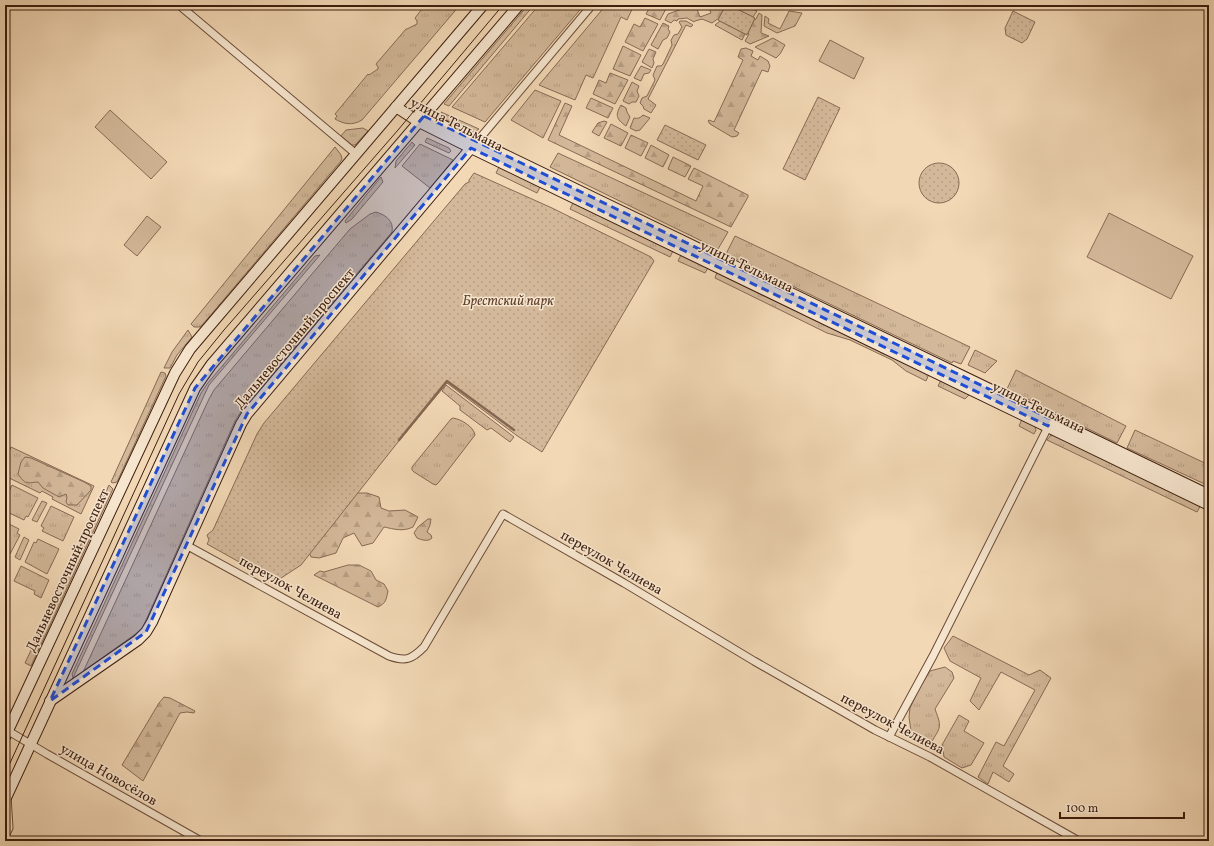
<svg xmlns="http://www.w3.org/2000/svg" width="1214" height="846" viewBox="0 0 1214 846" font-family="Vollkorn,serif">
<style>
.grass{fill:url(#grass-tufts);stroke:#886a54}
.forest{fill:url(#forest-firs);stroke:#886a54}
.park{fill:url(#park-dots);stroke:#886a54}
.pitch{fill:#d3b899;stroke:#886a54}
.lines{fill:none;stroke-linecap:round;stroke-linejoin:round}
.stream{stroke:#846750;stroke-width:2.5}
.street-casing{stroke:#6a4c38;stroke-width:9}
.secondary-casing{stroke:#3c1d0e;stroke-width:12}
.street{stroke:#f7e6cf;stroke-width:7}
.secondary{stroke:#f7e6cf;stroke-width:10}
.tram{stroke:#3c1d0e;stroke-width:1}
.marked{fill:#1d4ed8;fill-opacity:0.2;stroke:#1d4ed8;stroke-width:3;stroke-dasharray:8 5;stroke-linejoin:round}
.labels{text-anchor:middle;stroke-width:3;stroke-linejoin:round;paint-order:stroke}
.street-label{font-size:14px;fill:#3c1d0e;stroke:#f7e6cf}
.park-label{font-size:14px;font-style:italic;fill:#624431;stroke:#f7e6cf}
</style>
<defs>
<pattern id="grass-tufts" width="24" height="20" patternUnits="userSpaceOnUse"><rect width="24" height="20" fill="#d3b899"/><path d="M3 7l-1-3M5 7V3M7 7l1-3M15 17l-1-3M17 17v-4M19 17l1-3" fill="none" stroke="#b69e83"/></pattern>
<pattern id="forest-firs" width="22" height="20" patternUnits="userSpaceOnUse"><rect width="22" height="20" fill="#d3b899"/><path d="M5 1l3.5 6h-7zM16 11l3.5 6h-7z" fill="#b69e83"/></pattern>
<pattern id="park-dots" width="8" height="8" patternUnits="userSpaceOnUse"><rect width="8" height="8" fill="#d3b899"/><path d="M2 2h.1M6 6h.1" fill="none" stroke="#b69e83" stroke-width="1.8" stroke-linecap="round"/></pattern>
</defs>
<rect width="100%" height="100%" fill="#f2d8b5"/>
<filter id="stains"><feTurbulence type="fractalNoise" baseFrequency=".005" numOctaves="4"/><feColorMatrix values="0 0 0 0 .2 0 0 0 0 .09 0 0 0 0 .02 0 0 0 .5 -.17"/></filter>
<radialGradient id="worn" r=".72"><stop offset=".6" stop-color="#630" stop-opacity="0"/><stop offset="1" stop-color="#630" stop-opacity=".3"/></radialGradient>
<g class="grass">
<path d="M425,5h35l-98,115c-10,6 -18,4 -27,-1l2,-3 -2,-2 33,-40 1,1 9,-6v-2l-2,-3 30,-35h1l10,-5v-3l-2,-3z"/>
<path d="M528,5h6l-85,101 -5,-2z"/>
<path d="M539,5h45l-99,117 -33,-15z"/>
<path d="M606,5h28l-7,15 -6,-3 -28,61 -7,-3 -11,25 -36,-15z"/>
<path d="M789,11l13,2 -7,13 -18,7 -13,-7 1,-10 4,3 -1,4 12,6z"/>
<path d="M680,21h6l7,4 -2,2 -5,-2 -38,74 8,6 -5,8 -7,-4 -1,-3 -3,-3 2,-5 5,-2 8,-16 -2,-5 4,-9h4l2,-2 9,-19 -1,-5 3,-5 4,-1 4,-7 -3,-5z"/>
<path d="M535,90l26,11 -18,37 -32,-18z"/>
<path d="M441,112l38,17 -3,2 -5,1 -27,-13 -2,-2z"/>
<path d="M643,115l7,3 -10,12 -4,1 -6,-3 4,-10c4,1 6,0 9,-3z"/>
<path d="M363,128l5,3 -13,14h-3l-11,-9 5,-6z"/>
<path d="M427,138l22,10 2,3 -2,2 -24,-11z"/>
<path d="M412,142l3,3 -20,23 1,-7z"/>
<path d="M420,144l33,16 -23,28 -28,-22z"/>
<path d="M335,147l6,8 1,4 -1,2 -132,156 -9,10h-6l-3,-3z"/>
<path d="M558,153l170,79 -10,17 -168,-82z"/>
<path d="M499,167l41,20 -3,6 -41,-20z"/>
<path d="M381,177l2,5 -31,37 -6,4 -1,-2z"/>
<path d="M573,203l100,48 -3,6 -100,-48z"/>
<path d="M376,212c10,3 18,9 16,20l-150,178 -7,11 -93,208 -8,6 -50,36v-1l125,-271 5,-9 136,-161 20,-15z"/>
<path d="M735,236l235,111 -9,17 -8,-3 -1,2 -226,-109z"/>
<path d="M320,255l-111,130 -136,293 -1,-4 129,-281 6,-9 108,-128z"/>
<path d="M681,255l27,13 -3,5 -27,-12z"/>
<path d="M717,272l212,102 -3,7 -20,-10 -14,-11 -42,-20 -23,-7 -112,-55z"/>
<path d="M188,330l4,7 -15,18 -7,13h-6l8,-16z"/>
<path d="M975,350l22,11 -12,12 -17,-8z"/>
<path d="M1016,370l110,56 -9,17 -110,-54z"/>
<path d="M161,372l4,1 1,3 -49,106 -4,1 -2,-1z"/>
<path d="M941,380l29,14 -5,5 -27,-13z"/>
<path d="M446,385l68,52 -4,5 -19,-14 -4,2 -27,-20v-4l-18,-15z"/>
<path d="M453,418c8,1 21,9 22,17l-36,47 -3,3 -3,-1 -19,-12 -2,-2v-3l39,-48z"/>
<path d="M1022,419l12,5 2,6 -2,4 -15,-8z"/>
<path d="M1135,430l74,35v21l-82,-38z"/>
<path d="M1051,435h3l147,70 -4,7 -150,-72z"/>
<path d="M11,447l83,39 -13,28 -29,-15 1,-2 -11,-6 -2,2 -35,-17v-16z"/>
<path d="M12,485l26,13 -10,19 -2,-1 -2,4 -19,-9v-11z"/>
<path d="M109,485l4,4 -82,177 -6,-3z"/>
<path d="M42,501l5,2 -10,19 -5,-2z"/>
<path d="M51,506l23,11 -11,24 -21,-10 2,-3 -3,-2z"/>
<path d="M5,522l14,7 -2,4 3,2 -10,19 -5,-2z"/>
<path d="M24,537l5,3 -9,20 -5,-3z"/>
<path d="M38,539l21,10 -12,25 -22,-12 9,-20 2,1z"/>
<path d="M21,566l28,14 -8,18 -7,-4 1,-3 -21,-10z"/>
<path d="M953,636l76,39 11,-5 11,8 -48,88 11,8 -5,8 -16,-10 -5,12 -10,-7 18,-35 8,4 31,-56 -34,-18 -22,38 -9,-9 11,-23 -31,-17 -6,-13z"/>
<path d="M945,667l7,5 2,6 -19,31c7,19 6,17 -4,34l-6,1 -10,-5 -4,-8 -2,-14 1,-9 10,-21 10,-16z"/>
<path d="M959,715l10,6 -5,10 20,12 -13,22 -9,3 -18,-11 -2,-12z"/>
</g>
<g class="forest">
<path d="M651,5h17l-8,15 -14,-6z"/>
<path d="M693,5l4,4 3,8 11,-4 -3,-8h11l4,5 -4,8 -7,5 -10,-4 -7,2 -1,1 -7,-4 -9,1 -1,2 -3,-1 -3,3 -6,-3 3,-6z"/>
<path d="M729,5h15l13,6 -4,6z"/>
<path d="M759,13l3,2 -1,18 8,3 -19,8 -5,-3 4,-7 -1,-1 6,-13 2,-1z"/>
<path d="M645,18l13,6 -15,27 -18,-9 9,-18 6,3z"/>
<path d="M720,21l25,13 -3,6 -27,-15z"/>
<path d="M663,23l6,3 -1,3 2,3 -3,6 -4,2 -5,9 -7,-4z"/>
<path d="M773,38l12,7 -5,9 -4,4 -21,-11z"/>
<path d="M623,46l18,9 -11,21 -17,-7z"/>
<path d="M746,48l7,3 -2,5 7,4 2,-4 8,5 2,5 -2,6 -6,-2 -28,60 5,3 -2,3 -5,1 -22,-13 -2,-3 1,-1 5,2 29,-62 -5,-3 3,-8z"/>
<path d="M649,49l7,3 -3,7 1,4 -2,5 -10,-6z"/>
<path d="M641,66l10,4 -2,3 -5,1 -3,7 -7,-3z"/>
<path d="M610,73l18,7 -13,24 -22,-10 6,-14 7,3z"/>
<path d="M632,82l7,4 -2,5 2,5 -3,6h-4l-3,2 -6,-3z"/>
<path d="M591,98l22,10 -5,10 -22,-10z"/>
<path d="M565,103l7,3 -13,29 137,66 7,-15 -15,-7 6,-11 54,27v2l-17,30 -183,-87z"/>
<path d="M621,105l5,3 1,4 3,5 -4,9c-10,-7 -11,-11 -5,-21z"/>
<path d="M604,121l3,1 -8,14 -7,-4 6,-9z"/>
<path d="M611,124l17,9 -7,13 -17,-8z"/>
<path d="M631,135l17,8 -7,13 -16,-8z"/>
<path d="M651,145l18,10 -6,12 -18,-9z"/>
<path d="M673,157l18,9 -6,11 -17,-8z"/>
<path d="M25,457l6,1 53,24 7,4v4l-14,15h-9l-2,-3 1,-5 -1,-3 -7,3 -16,-9 -5,-6c-13,1 -12,3 -20,-8l3,-12z"/>
<path d="M354,493h13l12,4 2,11 8,3 16,-1 13,7 -5,10c-10,5 -19,2 -29,0l-11,16 -11,3 -8,-13 -11,5 -7,15 -17,5 -8,-1 -3,-7z"/>
<path d="M428,519h3l-1,6 -3,7 4,3 1,3c-4,4 -10,2 -15,0l-3,-5 4,-6z"/>
<path d="M348,565h11l12,6 5,9 8,4 4,7c-2,9 -2,12 -10,16l-64,-32 6,-4 4,1z"/>
<path d="M164,697l6,1 25,13 -1,2 -7,-1 -7,1 -37,68 -21,-16 37,-62z"/>
</g>
<g class="park">
<path d="M726,5h3l26,13 -8,17 -29,-15z"/>
<path d="M1013,11l22,11 -8,17 -5,4 -16,-8 -1,-7z"/>
<path d="M818,97l22,11 -35,72 -22,-11z"/>
<path d="M665,125l41,20 -8,15 -41,-20z"/>
<circle cx="939" cy="183" r="20"/>
<path d="M474,173l78,35 99,49 3,4 -112,191 -26,-17 -69,-52 -49,59 -97,123 -26,17 -68,-38 2,-4 -2,-5 6,-5 44,-96 7,-11 201,-239 4,-2v-2z"/>
</g>
<g class="pitch">
<path d="M830,40l34,18 -10,21 -35,-18z"/>
<path d="M110,110l57,52 -16,17 -56,-52z"/>
<path d="M1109,213l84,43 -22,43 -84,-42z"/>
<path d="M147,216l14,11 -24,29 -13,-11z"/>
</g>
<g class="lines">
<path class="stream" d="M399,440l48,-59 67,49"/>
<g class="street-casing">
<g id="street">
<path d="M179,5l177,149"/>
<path d="M475,144l117,-139"/>
<path d="M186,545l203,111c17,6 23,3 35,-9l79,-133 121,69 130,78 121,69 55,27 149,84"/>
<path d="M5,729l42,25 154,87"/>
<path d="M889,737l44,-81 117,-233"/>
<path d="M5,836l4,-8 -2,-32"/>
</g>
</g>
<g class="secondary-casing">
<g id="secondary">
<path d="M396,107l23,15 52,26 738,357"/>
<path d="M419,114l84,40 706,341"/>
<path d="M50,701l88,-61 8,-8 6,-10 89,-198 6,-10 224,-266"/>
<path d="M5,737l170,-364 15,-24 11,-13 282,-331"/>
<path d="M5,800l190,-412 16,-23 308,-360"/>
</g>
</g>
<use href="#street" class="street"/>
<use href="#secondary" class="secondary"/>
<path class="tram" d="M5,774l174,-380 19,-32 26,-32 174,-200 105,-125"/>
</g>
<path class="marked" d="M424,116l627,303 -3,7 -577,-278 -224,266 -101,218 -96,69 145,-313z"/>
<g class="labels">
<g class="street-label">
<text transform="translate(457 124) rotate(27)" y="5">улица Тельмана</text>
<text transform="translate(747 266) rotate(26)" y="5">улица Тельмана</text>
<text transform="translate(294 338) rotate(-50)" y="5">Дальневосточный проспект</text>
<text transform="translate(1039 407) rotate(26)" y="5">улица Тельмана</text>
<text transform="translate(612 562) rotate(30)" y="5">переулок Челиева</text>
<text transform="translate(67 570) rotate(-65)" y="5">Дальневосточный проспект</text>
<text transform="translate(291 587) rotate(29)" y="5">переулок Челиева</text>
<text transform="translate(893 723) rotate(28)" y="5">переулок Челиева</text>
<text transform="translate(109 774) rotate(30)" y="5">улица Новосёлов</text>
</g>
<g class="park-label">
<text x="508" y="305">Брестский парк</text>
</g>
</g>
<rect width="1214" height="846" fill="none" stroke="#f2d8b5" stroke-width="20"/>
<rect x="6" y="6" width="1202" height="834" fill="none" stroke="#3c1d0e" stroke-width="2"/>
<rect x="10" y="10" width="1194" height="826" fill="none" stroke="#3c1d0e"/>
<path d="M1060 812v6h124v-6" fill="none" stroke="#3c1d0e" stroke-width="2"/>
<text x="1066" y="812" font-size="12" fill="#3c1d0e" stroke="#f7e6cf" stroke-width="3" paint-order="stroke">100 m</text>
<rect width="100%" height="100%" filter="url(#stains)"/>
<rect width="100%" height="100%" fill="url(#worn)"/>
</svg>
